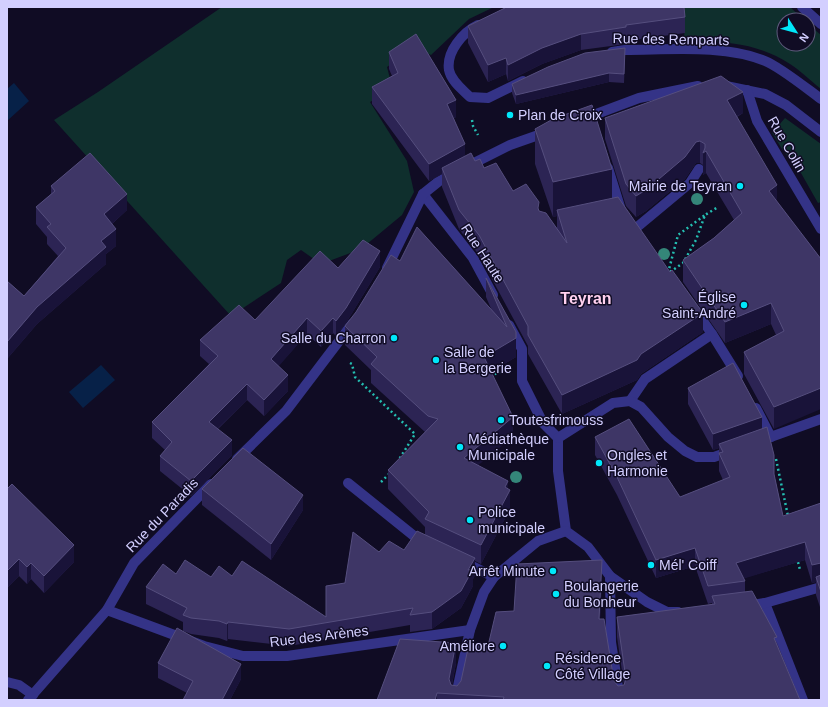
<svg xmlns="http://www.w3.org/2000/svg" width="828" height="707" viewBox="0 0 828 707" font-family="Helvetica,sans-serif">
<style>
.green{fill:#0f2f2d}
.water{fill:#072148}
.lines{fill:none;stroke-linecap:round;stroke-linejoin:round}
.path{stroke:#24beb1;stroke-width:2.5;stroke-dasharray:2 3;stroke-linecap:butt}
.minor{stroke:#343387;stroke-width:10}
.tree{fill:#348679}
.wall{fill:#2c2454}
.shaded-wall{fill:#191339}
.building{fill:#3e3666;stroke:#554e7e}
.poi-dot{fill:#00e7fa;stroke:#100c24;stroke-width:1.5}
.labels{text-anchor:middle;stroke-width:3;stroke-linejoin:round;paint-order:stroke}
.street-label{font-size:14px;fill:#d3cfff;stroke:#100c24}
.poi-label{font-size:14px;fill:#d3cfff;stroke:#100c24;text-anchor:start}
.quarter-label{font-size:16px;font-weight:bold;fill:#ffd1ef;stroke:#100c24}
</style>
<rect width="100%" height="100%" fill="#100c24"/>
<g class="green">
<path d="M222,7h272l-25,12 -38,36 -17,-7 -27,19 6,23 -23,12 37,59 7,31 -12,23 -41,34 -40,15 -20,-14 -14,10 -6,23 -50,33 -177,-196 44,-28z"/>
<path d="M685,7h105l14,13h-20v24h24v-20l13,11v54c-10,-8 -20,-18 -31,-25 -34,-22 -68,-23 -106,-22z"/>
<path d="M785,118l36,26v58l-3,1 -17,-30 -19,-24 -10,-16z"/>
</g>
<g class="water">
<path d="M14,83l15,18 -22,20v-32z"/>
<path d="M101,365l14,15 -32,28 -14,-16z"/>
</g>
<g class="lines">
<g class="path">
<path d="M472,120l1,6 5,9"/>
<path d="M670,272l13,-9 13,-23 9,-25 13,-8"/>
<path d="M668,273l10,-38 27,-20"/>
<path d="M350,363l2,1 3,13 60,57 -17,27"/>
<path d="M490,376l10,-4"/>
<path d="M776,459l12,57"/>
<path d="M381,482l8,-8"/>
<path d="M798,562l2,8"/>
</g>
<g class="minor">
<path d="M802,7l19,17"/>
<path d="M478,25c-15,7 -32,27 -29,45 2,11 14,20 21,27l18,1 35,-17"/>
<path d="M612,52l13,-2c43,0 99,-6 140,11 15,6 41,27 56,38"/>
<path d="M726,86l39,8 21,11 35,27"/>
<path d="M747,90l10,31 64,108"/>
<path d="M583,119l56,-21 59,-12"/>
<path d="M468,166l42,-21 37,-13"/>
<path d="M608,168l13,42"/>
<path d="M423,194l50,64 20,37"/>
<path d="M636,228l54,-45 9,-14"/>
<path d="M387,268l36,-74 15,-12 14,-8"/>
<path d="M696,311l16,23 26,42"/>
<path d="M509,325l13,24v32l21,42 15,15"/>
<path d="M630,401l15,-22 67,-45"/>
<path d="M756,408l15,29"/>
<path d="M558,438v33l8,60 22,16 22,29 37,26 20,10h11"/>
<path d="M558,438l55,-35 17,-2 11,6 27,30 17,14 12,6h17l17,-6"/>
<path d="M765,439l56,-20"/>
<path d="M237,459l49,-48 66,-87"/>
<path d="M348,483l76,61"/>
<path d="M464,562l30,15"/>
<path d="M610,576l1,66 9,58"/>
<path d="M765,603l38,97"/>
<path d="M746,606l19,-3 56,-16"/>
<path d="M107,610l97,36 39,10h44l183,-26"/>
<path d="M7,682l12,3 14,10"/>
<path d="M28,700l79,-90 27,-47 77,-79"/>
<path d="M455,700l15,-70 14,-38 10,-15 44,-36 28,-10"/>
</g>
</g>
<g class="tree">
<circle cx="697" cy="199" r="6"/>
<circle cx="664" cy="254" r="6"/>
<circle cx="516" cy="477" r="6"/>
</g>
<g class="wall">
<path d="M503,7h181l1,10v16l-59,8v3l-45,6 -39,14 -34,17 -2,-7 -18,8 -20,-39v-17l35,-17z"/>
<path d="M389,52l67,65 -2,1 11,38 19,12 29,23 26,20 18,17v-12l-4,1 -18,-53v-35l77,69 91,134 -62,42 -4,6 -75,34 -34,-60v-8l-49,-91 -20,-26 -17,-42v-13l-13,7 -57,-77v-17l20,-11 -3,-7z"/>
<path d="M625,57l-1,26 -15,-1 -93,22 -4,-11v-9z"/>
<path d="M743,113l-6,4 40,85 44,57 -47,170 -30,-55v-22l32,-17 -5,-11 -46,19 -42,-61v-22l31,-22 20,-18 -28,-47 -3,2v-10l-3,-2h-4l-11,16 -39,32 -10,6 -10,-11 -21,-67v-21z"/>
<path d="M51,186l76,24 -15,14 4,22 -10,8v10l-69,60 -30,35v-78l17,15 34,-40 -11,-12v-7l-11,-13v-17l15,-13z"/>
<path d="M400,261l92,50 -6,-14v-19l30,54v25l-25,15 22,64 -35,29 30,24 2,20 -29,55 -6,-3v14l-2,4v7l-12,22 -29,21 -22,3v-7l-121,21 -61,-7 -1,2 -8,-3 -28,-4 -8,-3v-9l-37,-18v-17l30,-13 35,3 21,-1 94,41 19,-34 34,-31 25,-2 21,-15v-8l-37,-38v-19l37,-38 -54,-49v-13l-26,-25v-19z"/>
<path d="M380,267l-34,56 -10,13 -3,-3 -12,14 -14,-13 -29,32 10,25 -24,25 -17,-16 -29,29 14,26 -41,41 -31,-25v-15l5,-6 -13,-12v-16l57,-58 -9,-8v-16l55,-20 83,-52z"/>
<path d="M688,388l74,41 12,45 9,42 38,-13v107l-5,-15v-13l-4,1 -7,-23 -61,18 1,3v11l32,51 23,57h-423l79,-37 -4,22 5,1 57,-75 88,-31 -2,39 14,62 4,5 6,-1 -7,-48v-20l95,-12v-2l-4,1 -13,-38 -39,12 -39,-83 -22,-40v-18l85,60 43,-17 -4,-9v-23l-6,2 -25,-46z"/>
<path d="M7,489l67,73 -30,31 -13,-14 -4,5 -8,-8 -12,12z"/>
<path d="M202,489l101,21 -32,50 -69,-55z"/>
<path d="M158,663l83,16 -11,21h-47l4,-7 -29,-15z"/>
</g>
<g class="shaded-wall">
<path d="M581,34v16l-39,14 -34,17v-16l34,-17z"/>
<path d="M506,58v16l-18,8v-17z"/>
<path d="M609,73v9l-93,22v-9z"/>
<path d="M743,92v21l-16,8v-21z"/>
<path d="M456,100v17l-9,4v-17z"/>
<path d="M700,141v22h-4l-11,16 -39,32 -10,6v-21l60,-54z"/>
<path d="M465,144v17l-23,7v6l-13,7v-17z"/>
<path d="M706,151v22l-3,2v-22z"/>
<path d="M612,169v35l-55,6v6l-4,1v-35z"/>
<path d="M777,185v22l-8,-16z"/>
<path d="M127,194v16l-23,21v-17z"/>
<path d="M116,229v17l-10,8v10l-69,60 -30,35v-17l30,-35 64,-66z"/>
<path d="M380,251v16l-34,56 -10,13v-15z"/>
<path d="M771,303v21l-46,19v-21z"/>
<path d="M703,313v19l-62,42 -4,6 -75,34v-19l79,-41z"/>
<path d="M307,318v16l-36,41v-16z"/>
<path d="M333,318v15l-12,14v-16z"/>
<path d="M516,338v19l-32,19v-19z"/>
<path d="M288,375v16l-24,25v-16z"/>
<path d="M247,384v16l-38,37v-15z"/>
<path d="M821,388v21l-47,20v-22z"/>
<path d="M513,417v19l-49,41v-19z"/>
<path d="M762,417v16l-43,11v4l-6,2v-16z"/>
<path d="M232,440v15l-41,41v-15z"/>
<path d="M508,481v12l2,-3v19l-29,55v-19l24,-58z"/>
<path d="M303,495v15l-32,50v-16z"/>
<path d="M805,542v18l-69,21v-18z"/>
<path d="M74,545v17l-30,31v-17z"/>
<path d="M695,548v18l-39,12v-18z"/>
<path d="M475,558v17l-2,4v7l-12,22 -29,21v-17l36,-42z"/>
<path d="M19,559v17l-12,12v-17z"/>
<path d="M602,560v20l-3,59v-20z"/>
<path d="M31,563v16l-4,5v-17z"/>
<path d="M821,563v18l-5,-4v5l-4,1v-18z"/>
<path d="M228,622v17l-1,2v-17z"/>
<path d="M456,643v20l-6,31 -1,-15z"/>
<path d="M241,664v15l-11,21h-8z"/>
<path d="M437,693v7h-2z"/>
</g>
<g class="building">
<path d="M504,7h180l1,10 -59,8v2l-45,7 -39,14 -34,17 -2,-7 -18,7 -20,-39 37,-18z"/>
<path d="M416,34l40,66 -9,4 18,40 -36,20 -57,-77 26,-14 -9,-21z"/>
<path d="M625,48l-1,26 -15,-1 -93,22 -4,-11 36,-17 37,-14z"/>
<path d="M721,76l22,16 -16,8 50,85 -8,6 52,68v129l-47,19 -30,-55 40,-21 -13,-28 -46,19 -42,-62 31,-22 28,-25 -36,-62 -3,2 2,-5v-4l-5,-3 -4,1 -11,15 -39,33 -10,6 -10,-12 -21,-66z"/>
<path d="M592,105l20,64 -59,13 -18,-53 18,-10z"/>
<path d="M90,153l37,41 -23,20 12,15 -15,12 5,6 -69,60 -30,35v-61l17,15 42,-48 -19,-21 4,-3 -15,-17 19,-16 -4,-5z"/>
<path d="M471,153l4,8 5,-2 4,9 12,-5 17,28 13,-7 13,18 -1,6 1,3 7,2 21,30 -10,-33 61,-13 52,75 2,-2 31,43 -62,41 -4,6 -75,35 -34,-60v-9l-49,-91 -20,-25 -17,-42z"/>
<path d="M417,227l90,100 -21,-49 30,54v6l-32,19 29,60 -49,41 44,23 -3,6 5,3 -29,55 -56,-26 4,-7 -41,-42 50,-51 -10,-3 -57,-52 6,-7 -32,-31 11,-14 35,-57 9,6z"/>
<path d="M363,240l17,11 -34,57 -10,13 -3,-3 -12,13 -14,-13 -36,41 17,16 -24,25 -17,-16 -38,38 23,18 -41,41 -31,-25 12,-14 -20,-20 66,-66 -18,-16 39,-35 16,15 65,-69 18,17z"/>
<path d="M733,363l29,54 -49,17 -25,-46z"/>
<path d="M629,419l51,78 50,-20 -11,-24 4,-1 -4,-8 48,-17 7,28v19l9,42 38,-13v60l-9,2 -7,-23 -69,21 9,18 -37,5 -13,-38 -39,12 -39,-83 -22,-40z"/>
<path d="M243,448l60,47 -32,49 -69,-55z"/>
<path d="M12,484l62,61 -30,31 -13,-13 -4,4 -8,-8 -12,12v-82z"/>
<path d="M417,531l58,27 -7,12 5,-1 -12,22 -29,21 -22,3 3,-7 -124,21 -61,-7 -1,2 -8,-3 -28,-3 -8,-3 4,-7 -41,-21 17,-23 13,10 9,-14 26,17 8,-11 13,10 10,-15 84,56v-31l19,-3 8,-51 26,20 10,-11 15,9z"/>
<path d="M602,560l-3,59h5l10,62 4,5 6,-1 2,-6 -9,-62 98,-13 -3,-8 40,-5 25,46 -3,1 26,62h-297l1,-3 -67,-4 -2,7h-58l23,-61 56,4 -7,36 2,6 6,1 4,-5 8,-37 19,2 8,-34 18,-1 3,-47z"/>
<path d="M821,575v17l-5,-15z"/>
<path d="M177,628l64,36 -19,36h-39l10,-19 -35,-18z"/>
</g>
<g class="poi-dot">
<circle cx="510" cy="115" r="4"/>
<circle cx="740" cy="186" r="4"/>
<circle cx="744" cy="305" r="4"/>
<circle cx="394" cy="338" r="4"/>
<circle cx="436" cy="360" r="4"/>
<circle cx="501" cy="420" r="4"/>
<circle cx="460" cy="447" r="4"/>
<circle cx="599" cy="463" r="4"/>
<circle cx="470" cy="520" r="4"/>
<circle cx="651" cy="565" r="4"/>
<circle cx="553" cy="571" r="4"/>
<circle cx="556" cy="594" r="4"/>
<circle cx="503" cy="646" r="4"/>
<circle cx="547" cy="666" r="4"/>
</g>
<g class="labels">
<g class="street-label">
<text transform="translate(671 39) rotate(1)" y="5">Rue des Remparts</text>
<text transform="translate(787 144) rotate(60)" y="5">Rue Colin</text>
<text transform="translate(483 253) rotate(57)" y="5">Rue Haute</text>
<text transform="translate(162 515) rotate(-46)" y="5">Rue du Paradis</text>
<text transform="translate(319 636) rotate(-7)" y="5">Rue des Arènes</text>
</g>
<g class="poi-label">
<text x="518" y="120">Plan de Croix</text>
<text x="732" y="191" text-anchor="end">Mairie de Teyran</text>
<text x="736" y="302" text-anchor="end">Église<tspan x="736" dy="16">Saint-André</tspan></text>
<text x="386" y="343" text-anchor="end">Salle du Charron</text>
<text x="444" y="357">Salle de<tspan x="444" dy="16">la Bergerie</tspan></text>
<text x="509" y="425">Toutesfrimouss</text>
<text x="468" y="444">Médiathèque<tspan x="468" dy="16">Municipale</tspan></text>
<text x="607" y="460">Ongles et<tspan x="607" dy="16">Harmonie</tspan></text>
<text x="478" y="517">Police<tspan x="478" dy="16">municipale</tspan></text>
<text x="659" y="570">Mél' Coiff</text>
<text x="545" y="576" text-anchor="end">Arrêt Minute</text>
<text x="564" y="591">Boulangerie<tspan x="564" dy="16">du Bonheur</tspan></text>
<text x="495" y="651" text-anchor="end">Améliore</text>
<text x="555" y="663">Résidence<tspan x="555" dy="16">Côté Village</tspan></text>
</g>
<g class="quarter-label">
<text x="586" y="304">Teyran</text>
</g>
</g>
<rect width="828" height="707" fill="none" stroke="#d3cfff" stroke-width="16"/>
<g transform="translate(796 32) rotate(126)"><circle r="19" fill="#100c24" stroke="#5e5a7c"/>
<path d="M0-3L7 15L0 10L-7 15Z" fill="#00e7fa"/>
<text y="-6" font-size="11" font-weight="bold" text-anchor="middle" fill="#d3cfff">N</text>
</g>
</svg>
